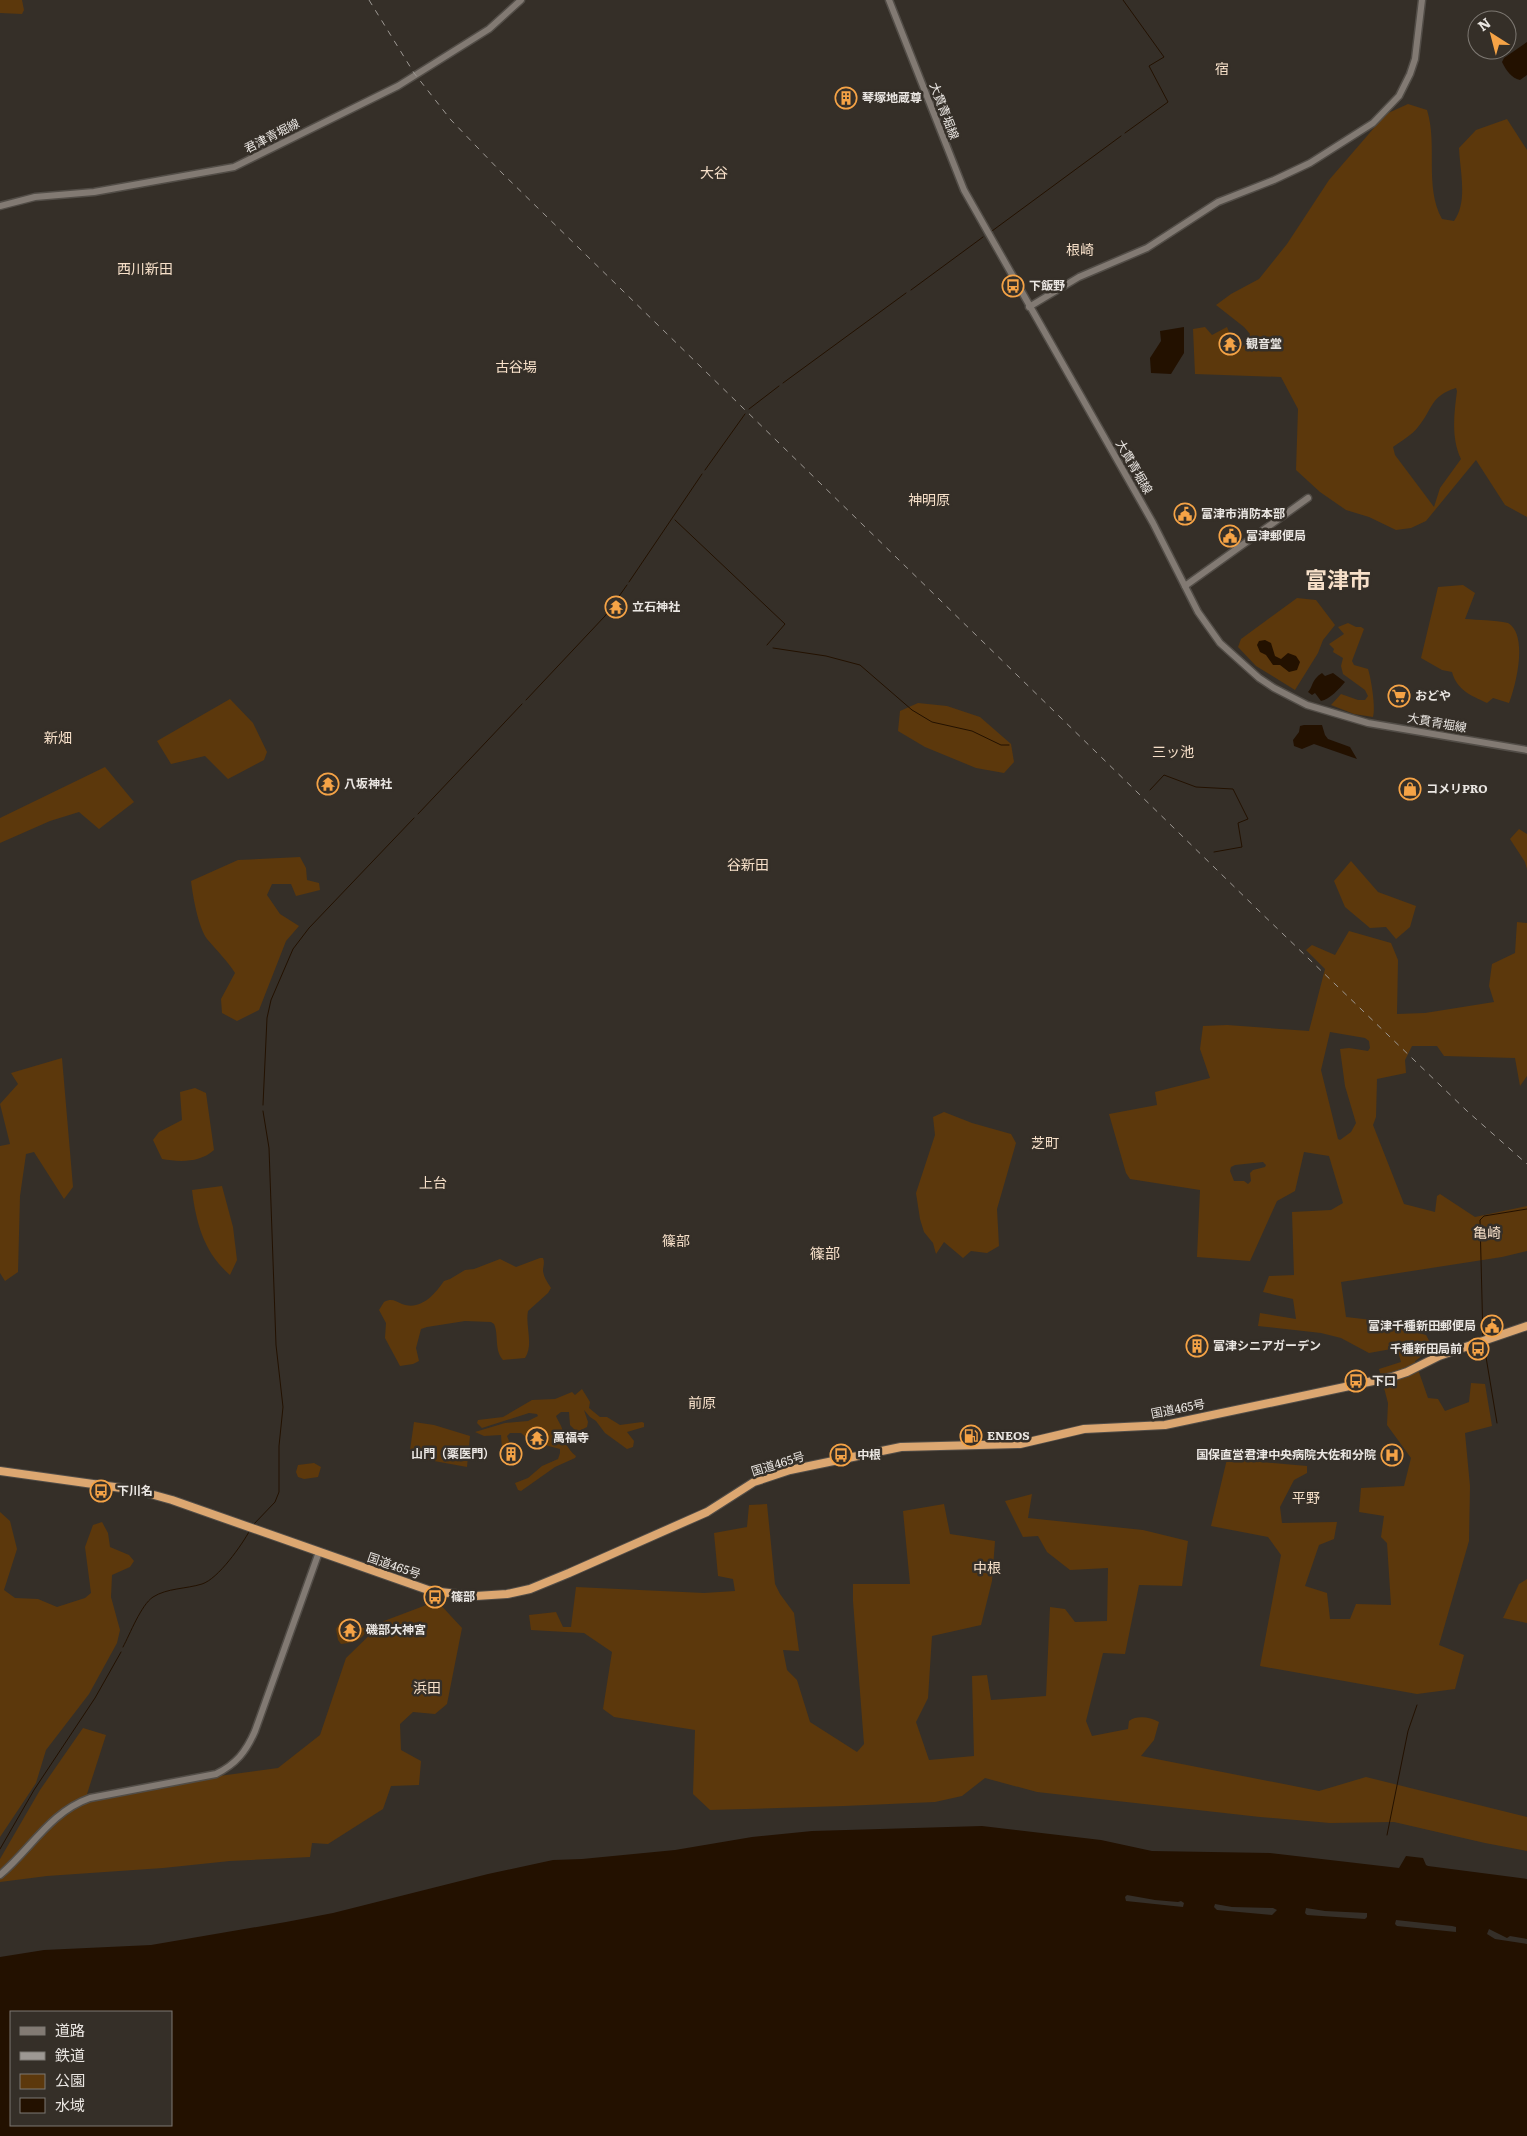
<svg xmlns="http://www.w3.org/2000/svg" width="1527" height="2136" viewBox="0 0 1527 2136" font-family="Literata,'Noto Sans JP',serif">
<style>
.green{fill:#5c380c;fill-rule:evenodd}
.water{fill:#231100;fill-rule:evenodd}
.pier{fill:#352f28}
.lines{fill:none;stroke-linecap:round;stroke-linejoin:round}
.stream{stroke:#231100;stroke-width:1}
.secondary-casing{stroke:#524d47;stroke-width:9}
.highway-casing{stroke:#524d47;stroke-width:10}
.secondary{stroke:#827a73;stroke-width:6}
.highway{stroke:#dca771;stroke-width:8}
.rail{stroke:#9d9893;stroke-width:1;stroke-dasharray:6 6;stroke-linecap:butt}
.labels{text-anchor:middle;stroke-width:5;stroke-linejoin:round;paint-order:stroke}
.poi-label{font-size:12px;font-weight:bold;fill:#eae6e2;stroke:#352f28;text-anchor:start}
.street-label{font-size:12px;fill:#eae6e2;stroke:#352f28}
.neighbourhood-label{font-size:14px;fill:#f7e0c9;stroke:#352f28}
.quarter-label{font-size:15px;fill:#f7e0c9;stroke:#352f28}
.town-label{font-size:22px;font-weight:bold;fill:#f7e0c9;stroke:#352f28}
</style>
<rect width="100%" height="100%" fill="#352f28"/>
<g class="green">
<path d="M0,0h22l2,10 -2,4 -22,-1z"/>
<path d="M1408,104l19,6c11,35 -3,76 15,109l12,2c14,-19 6,-50 5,-73l17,-18 31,-11 20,31v367l-22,-12 -29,-45 -50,61 -15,7 -15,2 -27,-13 -23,-7 -26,-18 -24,-22 2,-61 -17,-32 -86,-3 -2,-45 12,-2 7,8 15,-8 4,10 -6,7 1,6c14,2 20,-4 24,-16l-6,-7 -28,-22 15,-11 28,-15 28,-35 42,-64 57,-66zM1456,388l1,3c-3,23 -6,47 4,68l-21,29 -6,19 -39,-52 -2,-8c8,-6 19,-12 25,-20 15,-18 12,-31 38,-39z"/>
<path d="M1463,585l12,8 -10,26c14,1 29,1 43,4 19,11 10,56 1,80l-16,-5 -6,5c-17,-8 -30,-13 -35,-31l-10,-2 -21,-12 17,-71z"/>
<path d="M1297,598l19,2 19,25 -12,15 -5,13 -23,37 -39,-24 -18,-19 3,-8z"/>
<path d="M1348,623l8,4h5l3,2 -12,32 2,4 14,4c3,9 8,39 5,48l-19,-3 -23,-9 10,-11 17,6h7l3,-4 -3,-6 -22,-16 -2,-8 2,-8 -10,-6 1,-3 -5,-5 15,-10 -6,-7z"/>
<path d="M230,699l23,24 14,29 -3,8 -36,19 -23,-23 -34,8 -14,-23z"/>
<path d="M918,703l29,3 33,11 31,27 3,18 -10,11 -28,-5 -51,-21 -27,-16 2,-20z"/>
<path d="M105,767l29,35 -35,27 -20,-17 -29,9 -50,22v-25z"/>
<path d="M1519,829l8,5v35l-2,-7 -15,-23z"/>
<path d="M300,857l6,11 1,12 12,3 1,7 -24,6 -5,-12h-19l-5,11 13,19 19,12 -13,15 -27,69 -22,11 -15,-8 -1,-14 14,-26c-8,-13 -18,-22 -28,-34 -9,-13 -14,-42 -16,-58l47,-21z"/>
<path d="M1351,861l27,31 38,14 -6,21 -14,12 -10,-12 -16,1 -25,-21 -11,-26z"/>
<path d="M1517,922l10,1v153l-7,10 -5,-28 -71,-2 -7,-10h-25l-7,14 1,13 -29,6 -1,38 -3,8 31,79 31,8 2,-16 3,-2 35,23 52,-11v45l-25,6 -161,25 5,35 26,3 54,15 7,13 -18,13 13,37 10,1 7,12 24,-9 2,-19 14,1 7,42 -27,7 5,53 -1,55 -30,104 25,10 -9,34 -38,5 -157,-28 21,-111 -13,-18 -57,-11 16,-67 80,7v7l-13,7 -14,27 2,16 55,-1 -3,17 -15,6 -14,41 22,7 3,26h20l6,-15 35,1 -4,-62 -6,-6 3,-21 -25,-4 2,-24 43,-2 7,-28 -24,-33 1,-22 -9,-34 22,-7 -4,-14 -28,5 -28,-15 -20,-5 -63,-7 2,-13 36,6 -3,-20 -30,-7 6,-16 25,-1 -2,-63 39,-2 12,-7 -14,-47 -25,-4 -9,39 -18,10 -27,60 -53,-4 3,-67 -70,-11 -4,-6 -17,-59 48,-9 -2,-13 55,-14 -10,-29 3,-23 24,-1 82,6 16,-62 -19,-19 6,-5 23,10 14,-24 42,12 7,17 -1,54 28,-1 69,-11 -5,-16 3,-22 23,-11zM1330,1032l35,6 4,3 1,7 -2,3 -19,-3 -9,1 5,37 11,37 -5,9 -11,8 -2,-1 -17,-69zM1263,1162l3,3 -1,2 -12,3 -3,3 1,8 -3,3 -4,-3h-10l-4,-10 1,-4 4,-2z"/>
<path d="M62,1058l11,129 -9,12 -30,-47 -8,2 -6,42 -2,76 -13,9 -5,-8v-127l10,-2 -10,-40 18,-20 -7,-11z"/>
<path d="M195,1088l11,5 8,57c-14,13 -35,12 -52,9l-9,-19 6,-8 23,-12 -2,-28z"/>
<path d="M944,1112l28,11 39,11 5,9 -19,66 2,37 -12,7 -16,-2 -8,7 -19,-16 -8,12 -3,-11 -9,-11 -4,-13 -4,-26 19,-58 -2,-18z"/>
<path d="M222,1186l11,41 4,33 -7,15c-26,-22 -34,-52 -38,-85z"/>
<path d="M540,1258h3c2,5 0,8 0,13 1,7 5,12 8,17l-3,5 -20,18c-3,15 6,33 -3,47l-22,2c-9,-10 -4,-25 -9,-36l-3,-2 -26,-1 -38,6 -6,2 -5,19 3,13 -6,3 -13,2 -15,-28 1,-15 -7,-13 5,-8c8,-4 11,-1 18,2 19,7 33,-10 42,-23l6,-2 15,-9 9,-1 26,-10 16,8z"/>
<path d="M582,1389l8,13 -1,6 11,9h7l13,8 22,-3 2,1v4l-17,5 7,9 -1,6 -6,2 -22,-16 -9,-12 -6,-4 -6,-7 4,12 -1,5 -10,5 -7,-7 -1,-13h-8l-5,4c2,5 6,10 7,16 3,12 3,15 13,24l-1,2 -20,9 -34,24 -3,-1 -3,-7 13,-5 14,-12 16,-7 2,-6v-4l-15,-4 -1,-3 3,-5 -5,-9 -12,7 -2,4 -7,-6h-11l-3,3 2,5 -2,8 -3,1 -2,-1 -1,-14 -17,1 -9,-4 30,-9 23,-2 10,-5 -1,-2 -8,-1 -47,15 -5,-5 1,-3 25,-3 29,-17 23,-1 17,-7 3,3z"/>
<path d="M414,1422l20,3 36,11 -3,31 -55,-10 -2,-7z"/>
<path d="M314,1463l7,4 -3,10 -14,2 -6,-2 -2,-5 2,-7z"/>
<path d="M1032,1494l-4,24 115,12 45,11 -6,45 -43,-1 -14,69 -22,-1 -17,68 6,15 36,-7 1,-8c8,-6 21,-4 30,1l-5,18 -13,16 178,35 47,-14 161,40v34l-42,-8 -91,-21 -64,1 -70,-6 -223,-25 -52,-14 -23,18 -27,6 -91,4 -134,4 -17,-16 2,-64 -81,-13 -11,-8 9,-57 -28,-19 -53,-3 -2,-15 27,-3 7,15h8l5,-40 128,6 31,-2 -2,-12 -15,-3 -4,-43 33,-6 2,-22 18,-1 8,80 5,10 14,19 5,38 -16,-1 4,20 10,10 13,42 47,30 7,-8 -11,-143v-17h57l-7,-73 41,-7 6,30 45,7 -3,40 -11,44 -49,11 -4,62 -12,24 13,38 45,-4 -2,-80 15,-1 4,25 55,-4 4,-89 15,2 10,13 32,-1 1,-53 -38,2 -23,-18 -9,-16 -15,1 -18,-36z"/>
<path d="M0,1512l10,9 7,28 -13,41 11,8 23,1 19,8 28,-9 6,-5 -6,-46 8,-22 9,-3 6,11 2,14 19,8 5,6 -4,6 -18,8 -1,22 9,33 -3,13 -28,51 -43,56 -10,33 -36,54z"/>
<path d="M1527,1579v44l-24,-5 16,-34z"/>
<path d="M437,1601l25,27 -15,76 -12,10 -22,-2 -13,12 1,26 20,11 -2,24 -28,1 -8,23 -55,35 -16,-1 -2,14 -80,4 -67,7 -116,8 -47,6v-23l40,-69 43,-62 23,7 -19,59 191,-26 42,-33 26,-77 38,-37z"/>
<path d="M345,1620l15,3 -3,4h-6l-3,1 1,6c6,-2 9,-9 17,-5 -1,11 -15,14 -25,15l-3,-4 -2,-11 5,-8z"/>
</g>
<g class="water">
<path d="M1527,42v33l-7,5c-9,-2 -14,-10 -18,-18l2,-4z"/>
<path d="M1184,327v26l-13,21 -20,-1 -1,-15 11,-17 -1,-10z"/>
<path d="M1265,640l6,3 4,13 6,3 7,-6 8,3 4,6 -3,8 -8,2 -9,-7h-7l-7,-10 -6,-3 -3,-7 2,-4z"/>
<path d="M1322,673l3,3 8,-3 12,9c-6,7 -15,17 -24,19l-6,-8 -3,2 -4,-3c5,-5 3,-12 14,-19z"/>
<path d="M1304,725h18l3,10 3,4 22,8 7,12 -43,-15 -12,5 -8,-3 -1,-6 6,-8 1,-6z"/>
<path d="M982,1826l119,14 51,11 118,2 129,15 7,-12 17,2 3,7 2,1 99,13v257h-1527v-179l44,-7 107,-5 135,-23 47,-9 155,-39 65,-14 29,-1 93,-9 77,-13 60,-6zM11,2012h160v113h-160z"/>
</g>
<g class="pier">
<path d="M1127,1895l28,5 23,2 3,-1 3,2 -1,4 -57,-6 -1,-4z"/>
<path d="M1215,1904l17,3 41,1 4,2 -5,5 -55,-5 -3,-3z"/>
<path d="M1306,1908l19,3 42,2v4l-2,2 -58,-4 -2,-2z"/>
<path d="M1396,1920l56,6 4,1v5l-59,-6 -2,-2z"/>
<path d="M1489,1929l18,9 3,-2 17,3v5l-32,-5 -8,-5z"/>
</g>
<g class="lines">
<g class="stream">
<path d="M1123,0l41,57 -15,9 19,36 -43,31"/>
<path d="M992,231l129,-95"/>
<path d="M911,290l72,-53"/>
<path d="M783,383l123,-90"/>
<path d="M749,409l30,-23"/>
<path d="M705,470l40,-56"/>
<path d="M675,520l110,104 -18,21"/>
<path d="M629,582l73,-108"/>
<path d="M773,648l53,8 34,9 52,45 20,12 40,9 29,14h8"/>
<path d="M526,700l79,-84 22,-31"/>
<path d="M1150,790l14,-15 32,12 37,2 15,30 -10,4 4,24 -28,5"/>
<path d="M418,814l104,-110"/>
<path d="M263,1105l4,-87 4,-18 22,-51 16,-21 105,-110"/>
<path d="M1483,1338l-3,-118 4,-4 43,-7"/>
<path d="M1484,1345l13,78"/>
<path d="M254,1524l21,-22 4,-10v-46l4,-39 -7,-62 -7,-197 -6,-37"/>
<path d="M123,1647c7,-13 18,-42 30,-50 14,-9 33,-8 49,-13 16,-5 40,-39 48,-54"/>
<path d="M1387,1835l21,-104 9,-26"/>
<path d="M0,1849l34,-59 61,-92 26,-46"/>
</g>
<g class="secondary-casing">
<g id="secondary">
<path d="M889,0l75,190 189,333 45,89 22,31 39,35 15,10 33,17 61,18 159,27"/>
<path d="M0,206l35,-9 59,-5 140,-25 164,-81 91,-57 32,-29"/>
<path d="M1029,307l50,-30 68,-29 71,-46 56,-22 36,-17 63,-40 26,-27 11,-22 5,-15 7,-59"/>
<path d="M1185,586l123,-88"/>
<path d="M0,1875c31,-26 50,-63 90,-77l126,-24c20,-10 30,-22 39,-43l64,-179"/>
</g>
</g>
<g class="highway-casing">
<path id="highway" d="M0,1471l136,19 36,10 259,91 45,5 31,-2 23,-5 39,-16 138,-61 47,-30 36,-12 111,-23 119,-3 64,-15 81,-4 227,-48 15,-5 32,-16 88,-30"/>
</g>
<use href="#secondary" class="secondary"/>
<use href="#highway" class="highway"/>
<path class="rail" d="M369,0l45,73 37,47 52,54 753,734 211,203 60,53"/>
</g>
<defs>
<g id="building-ring" transform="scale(1.125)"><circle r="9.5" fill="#352f28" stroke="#f5a346" stroke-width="1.5"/><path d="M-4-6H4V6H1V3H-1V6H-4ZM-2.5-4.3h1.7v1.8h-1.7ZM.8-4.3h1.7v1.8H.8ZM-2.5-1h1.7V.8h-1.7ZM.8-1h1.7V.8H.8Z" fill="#f5a346"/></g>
<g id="bus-ring" transform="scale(1.125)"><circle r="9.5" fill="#352f28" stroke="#f5a346" stroke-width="1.5"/><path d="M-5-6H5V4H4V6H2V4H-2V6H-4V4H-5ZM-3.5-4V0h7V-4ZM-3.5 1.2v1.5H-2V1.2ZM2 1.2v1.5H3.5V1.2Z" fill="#f5a346"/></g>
<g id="temple-ring" transform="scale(1.125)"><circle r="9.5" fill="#352f28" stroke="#f5a346" stroke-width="1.5"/><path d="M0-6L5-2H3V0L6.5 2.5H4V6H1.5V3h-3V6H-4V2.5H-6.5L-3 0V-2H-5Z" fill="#f5a346"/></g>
<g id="civic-ring" transform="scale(1.125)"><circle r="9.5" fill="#352f28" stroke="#f5a346" stroke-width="1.5"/><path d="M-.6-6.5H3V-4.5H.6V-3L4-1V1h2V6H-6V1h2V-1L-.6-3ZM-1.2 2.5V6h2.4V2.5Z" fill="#f5a346"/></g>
<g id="supermarket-ring" transform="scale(1.125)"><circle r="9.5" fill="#352f28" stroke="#f5a346" stroke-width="1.5"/><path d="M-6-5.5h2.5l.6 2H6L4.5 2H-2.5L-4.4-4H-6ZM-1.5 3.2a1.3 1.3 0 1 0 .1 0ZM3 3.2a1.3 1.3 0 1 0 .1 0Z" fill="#f5a346"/></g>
<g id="shop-ring" transform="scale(1.125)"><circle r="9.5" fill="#352f28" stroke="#f5a346" stroke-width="1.5"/><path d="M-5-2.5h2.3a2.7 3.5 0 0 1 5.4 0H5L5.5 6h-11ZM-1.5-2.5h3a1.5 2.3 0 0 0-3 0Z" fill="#f5a346"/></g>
<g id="fuel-ring" transform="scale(1.125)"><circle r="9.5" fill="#352f28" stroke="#f5a346" stroke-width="1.5"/><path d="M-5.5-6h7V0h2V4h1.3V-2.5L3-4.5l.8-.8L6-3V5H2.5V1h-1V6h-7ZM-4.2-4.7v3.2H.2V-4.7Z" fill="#f5a346"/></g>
<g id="hospital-ring" transform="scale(1.125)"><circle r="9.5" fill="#352f28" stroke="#f5a346" stroke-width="1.5"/><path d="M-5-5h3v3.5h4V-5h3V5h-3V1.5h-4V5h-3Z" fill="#f5a346"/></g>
</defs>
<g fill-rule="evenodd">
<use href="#building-ring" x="846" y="98"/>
<use href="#bus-ring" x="1013" y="286"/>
<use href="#temple-ring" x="1230" y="344"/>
<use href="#civic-ring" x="1185" y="514"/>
<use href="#civic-ring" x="1230" y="536"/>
<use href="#temple-ring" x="616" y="607"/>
<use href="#supermarket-ring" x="1399" y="696"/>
<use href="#temple-ring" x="328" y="784"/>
<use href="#shop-ring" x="1410" y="789"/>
<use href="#civic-ring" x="1492" y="1326"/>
<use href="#building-ring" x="1197" y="1346"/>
<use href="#bus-ring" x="1478" y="1349"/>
<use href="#bus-ring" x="1356" y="1381"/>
<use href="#fuel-ring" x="971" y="1436"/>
<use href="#temple-ring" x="537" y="1438"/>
<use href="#building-ring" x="511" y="1454"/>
<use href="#bus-ring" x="841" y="1455"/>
<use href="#hospital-ring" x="1392" y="1455"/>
<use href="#bus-ring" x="101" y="1491"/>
<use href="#bus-ring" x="435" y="1597"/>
<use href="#temple-ring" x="350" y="1630"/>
</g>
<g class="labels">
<g class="poi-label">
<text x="862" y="102">琴塚地蔵尊</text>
<text x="1029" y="290">下飯野</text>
<text x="1246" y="348">観音堂</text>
<text x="1201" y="518">富津市消防本部</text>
<text x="1246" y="540">富津郵便局</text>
<text x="632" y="611">立石神社</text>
<text x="1415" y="700">おどや</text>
<text x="344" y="788">八坂神社</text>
<text x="1426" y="793">コメリPRO</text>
<text x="1476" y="1330" text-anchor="end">富津千種新田郵便局</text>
<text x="1213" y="1350">富津シニアガーデン</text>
<text x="1462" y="1353" text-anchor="end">千種新田局前</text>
<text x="1372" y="1385">下口</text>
<text x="987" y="1440">ENEOS</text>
<text x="553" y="1442">萬福寺</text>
<text x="495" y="1458" text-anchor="end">山門（薬医門）</text>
<text x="857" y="1459">中根</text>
<text x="1376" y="1459" text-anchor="end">国保直営君津中央病院大佐和分院</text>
<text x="117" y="1495">下川名</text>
<text x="451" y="1601">篠部</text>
<text x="366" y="1634">磯部大神宮</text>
</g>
<g class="street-label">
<text transform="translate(944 111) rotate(69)" y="4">大貫青堀線</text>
<text transform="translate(272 136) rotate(-27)" y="4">君津青堀線</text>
<text transform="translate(1134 467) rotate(60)" y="4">大貫青堀線</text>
<text transform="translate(1437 723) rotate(10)" y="4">大貫青堀線</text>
<text transform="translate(1178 1409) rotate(-11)" y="4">国道465号</text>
<text transform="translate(778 1464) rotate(-17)" y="4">国道465号</text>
<text transform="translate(394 1566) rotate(19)" y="4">国道465号</text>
</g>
<g class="neighbourhood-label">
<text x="1222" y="74">宿</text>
<text x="714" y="178">大谷</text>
<text x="1080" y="255">根崎</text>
<text x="145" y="274">西川新田</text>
<text x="516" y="372">古谷場</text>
<text x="929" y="505">神明原</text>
<text x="58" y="743">新畑</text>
<text x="1173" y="757">三ッ池</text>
<text x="748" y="870">谷新田</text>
<text x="1045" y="1148">芝町</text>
<text x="433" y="1188">上台</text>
<text x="1487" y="1238">亀崎</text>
<text x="676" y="1246">篠部</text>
<text x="702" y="1408">前原</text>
<text x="1306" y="1503">平野</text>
<text x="987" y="1573">中根</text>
<text x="427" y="1693">浜田</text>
</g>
<g class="quarter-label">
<text x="825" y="1259">篠部</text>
</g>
<g class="town-label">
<text x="1338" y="588">富津市</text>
</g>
</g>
<rect x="10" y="2011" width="162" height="115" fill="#352f28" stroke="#7d7872"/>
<rect x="20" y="2027" width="25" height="8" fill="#827a73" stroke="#7d7872"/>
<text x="55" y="2036" font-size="15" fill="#eae6e2">道路</text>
<rect x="20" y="2052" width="25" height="8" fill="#9d9893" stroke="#7d7872"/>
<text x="55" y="2061" font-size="15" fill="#eae6e2">鉄道</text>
<rect x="20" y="2074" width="25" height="15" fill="#5c380c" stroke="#7d7872"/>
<text x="55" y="2086" font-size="15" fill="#eae6e2">公園</text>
<rect x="20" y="2098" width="25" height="15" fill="#231100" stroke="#7d7872"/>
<text x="55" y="2111" font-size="15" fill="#eae6e2">水域</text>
<g transform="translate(1492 35) rotate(324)"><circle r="24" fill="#352f28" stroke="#7d7872"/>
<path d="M0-4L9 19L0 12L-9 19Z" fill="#f5a346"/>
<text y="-8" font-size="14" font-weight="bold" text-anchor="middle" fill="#eae6e2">N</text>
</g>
</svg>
